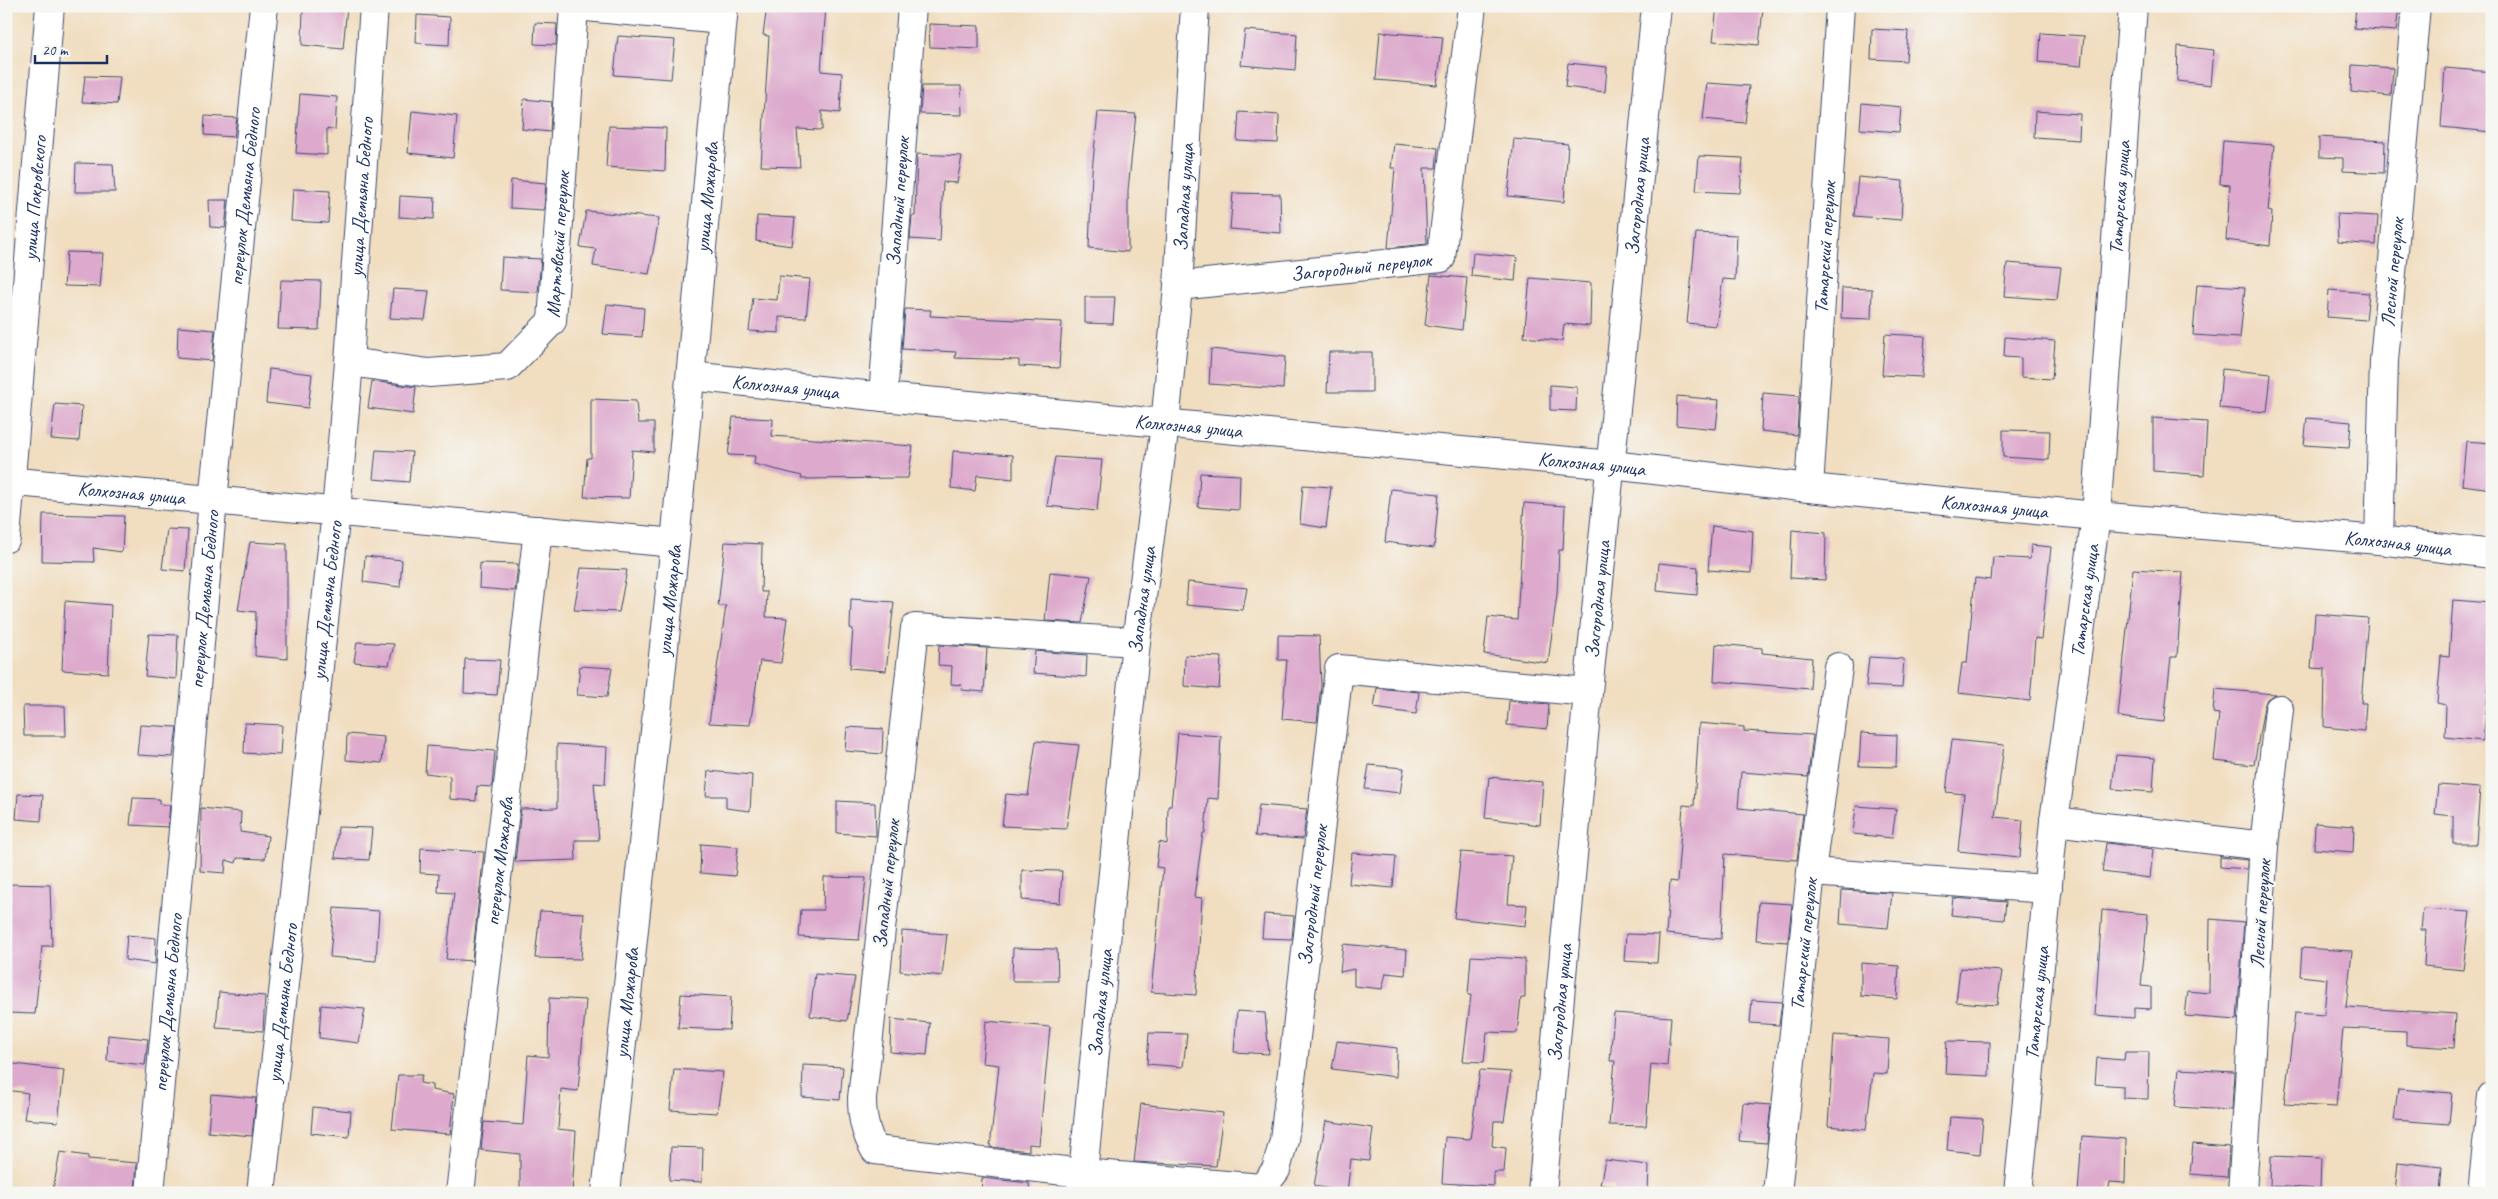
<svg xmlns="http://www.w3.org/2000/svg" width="2498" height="1199" viewBox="0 0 2498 1199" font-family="Caveat,sans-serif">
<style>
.building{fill:#ddaacd}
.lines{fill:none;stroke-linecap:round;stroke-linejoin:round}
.minor-casing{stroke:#3b496d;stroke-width:30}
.minor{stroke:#fff;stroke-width:28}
.labels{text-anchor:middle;stroke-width:4.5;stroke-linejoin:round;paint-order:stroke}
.street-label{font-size:20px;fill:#1b2f5e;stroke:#f6f6f2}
</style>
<rect width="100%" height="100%" fill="#f6f6f2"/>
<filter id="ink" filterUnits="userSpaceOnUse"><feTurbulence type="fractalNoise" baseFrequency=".02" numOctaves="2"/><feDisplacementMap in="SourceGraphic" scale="10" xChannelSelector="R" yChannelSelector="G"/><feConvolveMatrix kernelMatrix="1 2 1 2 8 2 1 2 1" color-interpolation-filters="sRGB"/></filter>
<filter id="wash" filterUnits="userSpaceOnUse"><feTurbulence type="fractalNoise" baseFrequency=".0096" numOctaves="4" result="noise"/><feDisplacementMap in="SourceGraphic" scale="20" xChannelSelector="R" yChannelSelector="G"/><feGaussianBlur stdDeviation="1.12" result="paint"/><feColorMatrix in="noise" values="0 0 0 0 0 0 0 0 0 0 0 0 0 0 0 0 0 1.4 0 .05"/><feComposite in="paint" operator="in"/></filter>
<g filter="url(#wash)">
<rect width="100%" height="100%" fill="#f1ddbf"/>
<g id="blocks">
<g class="building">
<path d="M303,6h44l-4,43 -41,-4z"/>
<path d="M767,6h59l-5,65 21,2 -2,40 -18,-2v19l-25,-1 3,38 -39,-1 8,-130 -6,-1z"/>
<path d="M1717,6l46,3 -4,36 -46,-4z"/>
<path d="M2356,6h43l-3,25 -42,-3z"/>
<path d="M417,15l33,2 -1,28 -33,-2z"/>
<path d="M535,23l22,1 -1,21 -22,-1z"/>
<path d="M929,24l50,2v23l-49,-2z"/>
<path d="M1872,29l36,2 -2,30 -35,-2z"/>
<path d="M1245,30l52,4 -2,36 -54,-5z"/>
<path d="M1380,32l63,5 -6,48 -61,-5z"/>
<path d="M2041,33l43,3 -3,30 -42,-4z"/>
<path d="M618,36l57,4 -4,39 -57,-4z"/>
<path d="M2178,46l36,4 -3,35 -34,-4z"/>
<path d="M1568,63l39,4 -2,25 -40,-5z"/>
<path d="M2352,65l41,3 -2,28 -40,-4z"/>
<path d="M2445,68l47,4v60l-51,-5z"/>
<path d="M85,76l35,1 -3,27 -35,-2z"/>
<path d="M1707,83l42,3 -4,37 -42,-4z"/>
<path d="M922,86h39l1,29 -42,-1z"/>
<path d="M300,94l37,3 -2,33 -8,-2v27l-31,-2z"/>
<path d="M524,99l28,3 -2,30 -28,-3z"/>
<path d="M1862,103l39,4 -2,25 -39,-3z"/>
<path d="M412,111l45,5 -4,42 -45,-5z"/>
<path d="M2035,111l45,3 -1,26 -45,-3z"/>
<path d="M1098,112l38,2 -8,76v62l-39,-4 3,-77z"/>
<path d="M1239,112l40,3 -1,28 -41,-2z"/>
<path d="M205,116l32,2 -3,19 -30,-2z"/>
<path d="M609,126l57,2 -1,43 -59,-4z"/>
<path d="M2319,137l66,4 -1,32 -41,-2v-13l-24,-1z"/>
<path d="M1514,139l54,5 -4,58 -56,-6z"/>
<path d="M2223,141l51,4 -6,66 4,1 -2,34 -44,-6 4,-55 -10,-1z"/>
<path d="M1394,144l44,4 -2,20h-12l3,76 -39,4 7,-80h-4z"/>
<path d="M917,154l45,2 -5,27 -14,-1 -3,59 -30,-2 2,-23h3z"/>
<path d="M1699,156l44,2 -3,35 -44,-2z"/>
<path d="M76,163l37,1 2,28h-40z"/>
<path d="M1858,177l45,4 -2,39 -47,-4z"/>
<path d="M511,180l35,3 -2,27 -34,-2z"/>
<path d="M293,189l37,2 -2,32 -37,-2z"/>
<path d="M1233,193l47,1 1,39 -51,-4z"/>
<path d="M400,196l35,2 -1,21 -35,-2z"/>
<path d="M209,200h19l-3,28 -15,-1z"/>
<path d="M586,211l73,7 -10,56 -56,-8 3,-17 -16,-2z"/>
<path d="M2337,214l41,2 -2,29 -38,-3z"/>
<path d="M757,216l38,2 -3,28 -36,-5z"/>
<path d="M1696,233l41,2 -2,45 -12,-1 -7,47 -29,-3z"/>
<path d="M67,252l36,1 -3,34 -36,-1z"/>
<path d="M1473,253l44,4 -2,24 -44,-5z"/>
<path d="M502,257l39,2 -3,33 -38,-2z"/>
<path d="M2007,263l54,4 -4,33 -53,-4z"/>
<path d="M1431,275l36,3 -5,52 -37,-5z"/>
<path d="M779,276l31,3 -4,39 -27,-1v16l-30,-2 4,-33 24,2z"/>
<path d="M1530,278l61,5 -1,43 -26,-2 -2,17 -38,-4z"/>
<path d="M281,280l40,1 -2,49 -41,-1z"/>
<path d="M2197,284l48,3 -5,51 -47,-3z"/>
<path d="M1842,288l30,1 -1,30 -30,-1z"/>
<path d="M393,289l36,2 -4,29 -35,-2z"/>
<path d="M2329,290l40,3 -3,27 -39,-3z"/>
<path d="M1085,297h30l-2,27 -28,-1z"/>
<path d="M607,304l37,4 -2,29 -39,-3z"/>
<path d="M905,309l26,1 -1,6 132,6 -3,46 -40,-2v-6l-64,-2 1,-6 -54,-3z"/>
<path d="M178,327l37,3 -3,31 -35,-3z"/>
<path d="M1885,334l40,2 -3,41 -40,-2z"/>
<path d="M2005,337l50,4 -3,38 -31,-2v-19l-17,-1z"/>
<path d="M1211,349l74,8 -2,32 -74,-5z"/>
<path d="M1329,352h43v40h-45z"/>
<path d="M269,369l43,5 -4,34 -42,-5z"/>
<path d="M2222,369l49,5 -4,38 -48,-4z"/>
<path d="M372,381l44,6 -3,27 -45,-6z"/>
<path d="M1550,385l27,2 -1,24 -26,-1z"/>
<path d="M1763,393l36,3 -2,39 -36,-4z"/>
<path d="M1677,396l42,4 -3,29 -40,-4z"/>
<path d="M591,399l45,2 2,22h16v29l-22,-2 -3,48 -45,-1 3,-39h4z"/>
<path d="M55,404l27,2 -3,35 -28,-2z"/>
<path d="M733,417l40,2 -1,17 141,10 -5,32 -107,1 1,-3 -48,-12 1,-8 -27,-1z"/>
<path d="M2153,418l54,4 -3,53 -51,-4z"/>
<path d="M2307,418l44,4 -2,26 -45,-3z"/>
<path d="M2003,430l47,1 -1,29 -46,-3z"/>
<path d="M2466,441l26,2v46l-30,-4z"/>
<path d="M376,450l36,2 -3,30 -36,-3z"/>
<path d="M953,451l60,4v24l-36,-4 -2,16 -24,-3z"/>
<path d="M1055,457l47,3 -5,51 -50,-5z"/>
<path d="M1200,473l40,2 -1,35 -41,-3z"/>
<path d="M1303,485l28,2 -5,41 -26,-4z"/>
<path d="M1391,489l48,5 -5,54 -49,-6z"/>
<path d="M1524,503l41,3 -2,44h-4l-2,44 -9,69 -64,-9 4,-37 29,3z"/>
<path d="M43,514l81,2 -2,36 -29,-4 1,14 -52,-1z"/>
<path d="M1712,526l41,5 -2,42 -43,-3z"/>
<path d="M167,529l21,1 -3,41 -23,-2z"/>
<path d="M1792,530l34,3 -1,47 -35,-2z"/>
<path d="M250,542l37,2v115l-32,-3 1,-44 -18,-2z"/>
<path d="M725,542l37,2 -1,48h6l-1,25 21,1 -6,45 -21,-2 -10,64 -41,-2 17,-117h-8z"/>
<path d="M2031,545l20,2 -10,92 -6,-1 -5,63 -72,-8 4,-30h5l8,-85 16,2 2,-23 37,2z"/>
<path d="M365,556l37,4 -2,27 -37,-5z"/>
<path d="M480,563l38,1 -3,27 -36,-3z"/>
<path d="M1659,563l39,4 -1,28 -40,-4z"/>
<path d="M581,568l46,2 -8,42 -45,-2z"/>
<path d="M2133,569l50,3 -6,85h-6l-7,65 -46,-5z"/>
<path d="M1050,572l41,4 -9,47 -37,-2z"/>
<path d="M1188,582l59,6 -4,22 -57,-5z"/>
<path d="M851,599l43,3 -8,69 -36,-3 3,-39 -3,-1z"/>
<path d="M2453,600l39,3v51l-9,87 -38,-4 1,-32 -9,-2 4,-47 8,1z"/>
<path d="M65,601l46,4 -3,68 -46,-3z"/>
<path d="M2315,614l53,4 -7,85h5l-2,28 -40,-4 1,-58 -14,-1z"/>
<path d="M149,634l29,1 -2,44 -31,-3z"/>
<path d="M1278,635l41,1 2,49 -4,37 -35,-3 5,-59h-9z"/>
<path d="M357,642l37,2 -5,21 -35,-3z"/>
<path d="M1716,644l46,4v5l50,5 -2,31 -96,-8z"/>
<path d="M939,645l48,3 -3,44 -23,-2 1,-5 -11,-1 1,-18 -14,-1z"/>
<path d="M1035,651l52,4 -1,22 -53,-4z"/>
<path d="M1185,655l36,2 -2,32 -35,-3z"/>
<path d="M1869,657l35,2 -2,29 -36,-2z"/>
<path d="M465,659l35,1 -3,35 -33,-2z"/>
<path d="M580,666l32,2 -5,29 -30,-2z"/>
<path d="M1377,688l42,4 -3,22 -42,-6z"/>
<path d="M2215,689l60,5 -8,5 -3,8 -10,58 -40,-4 5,-47 -6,-1z"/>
<path d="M1509,701l40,3 -2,25 -40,-4z"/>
<path d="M23,706h42l1,30h-42z"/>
<path d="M245,723l37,2 -2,30 -36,-2z"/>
<path d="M1699,723l45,4v4l69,4 -5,42 -67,-5 -3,36 65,6 -6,46 -72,-6 -4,85 -55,-5 4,-53 7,1 6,-77 11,1z"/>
<path d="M140,725l37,2 -4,30 -36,-2z"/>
<path d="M847,727l36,2 -1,25 -37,-3z"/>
<path d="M1178,733l43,3 -3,63 -10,-1 -3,35h-2l-9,64 8,1 -6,97 -45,-3 12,-124 -7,-1 3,-25 8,2 1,-38h3z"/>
<path d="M1861,733l36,2 -1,32 -37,-1z"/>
<path d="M347,734l37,3 -2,26 -36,-3z"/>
<path d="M1952,740l52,5 -9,72 28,3 -3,37 -62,-6 6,-57 -18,-2z"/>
<path d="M1036,741l43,4 -13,84 -64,-3 4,-32 22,2z"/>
<path d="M557,744l50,3 -2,37 -11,-1 5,57h-24l1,20 -61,2 6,-53 36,-1z"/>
<path d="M427,746l68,5 -3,36 -15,-1 -1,15 -26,-2v-23l-25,-3z"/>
<path d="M2116,755l39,3 -2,34 -41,-3z"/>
<path d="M1369,765l35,3 -4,25 -35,-4z"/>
<path d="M708,771l44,4 -2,36 -24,-3v-12h-20z"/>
<path d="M1489,777l54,5 -3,43 -55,-7z"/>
<path d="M2438,785l42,3 -4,56h-23v-28l-18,-2z"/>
<path d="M18,794l25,1 -2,26 -25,-2z"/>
<path d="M133,798l26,1v5l11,1 -2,22 -38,-2z"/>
<path d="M837,801l38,2 1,33 -39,-3z"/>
<path d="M1259,805l48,4 -4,30 -48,-3z"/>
<path d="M1856,806l40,3 -4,29 -39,-4z"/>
<path d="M201,808l40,4 -1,20 28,4 -3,23 -28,-1 -1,5 -10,-3 -1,13 -25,-2z"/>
<path d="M2315,823l39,3 -1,26 -39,-3z"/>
<path d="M338,827l34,1 -3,32 -34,-2z"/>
<path d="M2106,843l47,6 -3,29 -48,-6z"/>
<path d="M701,844l37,3 -3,29 -35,-3z"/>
<path d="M421,848l63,4 -12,109 -26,-2 8,-66 -16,-1 1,-18 -19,-1z"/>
<path d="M1461,852l51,4 -4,48 19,1 -2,21 -71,-8z"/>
<path d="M1352,853l44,3 -3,32 -44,-4z"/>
<path d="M2220,857l27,3v9l-27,-2z"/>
<path d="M1022,870l40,1 -2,32 -38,-3z"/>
<path d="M824,877l42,1 -7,62 -60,-3 2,-27h22z"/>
<path d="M9,884l41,1 2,61h-10l-7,68 -29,-1z"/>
<path d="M1842,890l50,3 -4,35 -48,-4z"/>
<path d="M1953,898l53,4 -2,18 -53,-5z"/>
<path d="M1759,902l33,2 -4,38 -32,-2z"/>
<path d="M334,908l45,3 -3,50 -46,-4z"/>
<path d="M2423,909l47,3 -7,58 -39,-4 2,-36h-5z"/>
<path d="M2102,910l46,4 -7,72 10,1v22l-17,-1v10l-39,-3z"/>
<path d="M540,911l44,2 -3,46 -46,-1z"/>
<path d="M1264,914l30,2 -2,23 -30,-1z"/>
<path d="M2210,919l34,3 -7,98 -52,-4 3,-25 21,2z"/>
<path d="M902,931l45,3 -5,42 -42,-5z"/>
<path d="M1626,934l33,1 -2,28 -33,-2z"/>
<path d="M127,935l29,3 -1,26 -30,-4z"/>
<path d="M1343,944l64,6 -2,25 -19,-2 -4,16 -28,-3v-17l-14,3z"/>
<path d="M1013,948l44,1 1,32h-46z"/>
<path d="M2302,948l50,3 -6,56 110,7 -2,34 -48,-3v-14l-63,-3 -7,79 -52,-3 11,-91 29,2 3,-36 -27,-3z"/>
<path d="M1471,956l54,3v39h-4l-4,35 -30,-1 -3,30 -21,-1 8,-66h-3z"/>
<path d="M1861,963l38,3 -2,33 -36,-3z"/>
<path d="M1960,968l42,3 -5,34 -41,-3z"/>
<path d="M815,974l40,3 -8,44 -37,-5z"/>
<path d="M219,992l46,4 -2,35 -47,-3z"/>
<path d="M681,994l50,3 -2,33 -51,-2z"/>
<path d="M549,998l37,2 -8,91 -17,-2 -3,40 18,2 -4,62h-52v-39l-39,-4 3,-28 39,3 5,-70 20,2z"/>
<path d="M1752,1000l30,2 -3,23 -29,-2z"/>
<path d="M321,1005l44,4 -6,34 -40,-5z"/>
<path d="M1237,1011l28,2 4,41 -35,-2z"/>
<path d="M1614,1013l57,4 -4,49 -16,-2 -5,62 -37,-1 6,-64h-5z"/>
<path d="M891,1019l39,4 -3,32 -37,-3z"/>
<path d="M986,1021l64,6 -11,118 -10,-1v7l-39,-4 9,-82 -17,-2z"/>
<path d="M1149,1033l38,1 -4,33 -36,-3z"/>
<path d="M108,1035l40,4 -3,26 -38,-4z"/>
<path d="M1834,1035l55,4 -2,35 -14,-1 -7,57 -38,-4z"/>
<path d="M1337,1041l60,7 -1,29 -64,-8z"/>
<path d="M1947,1041l43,1 -1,34 -44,-2z"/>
<path d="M2125,1052h24l-1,47 -25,-1v-12l-28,-2 2,-26 27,2z"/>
<path d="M6,1063l58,7 -6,52 -34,-3 4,-26 -22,-3z"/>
<path d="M803,1065l40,2 -3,33 -38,-3z"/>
<path d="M674,1069l49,3 -6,41 -47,-3z"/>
<path d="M2179,1069l55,3 -2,38 -57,-3z"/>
<path d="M1480,1070l31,2 -7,49h-10l-2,25 14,2 -2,24h-10v14l-52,-3 3,-46 25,2z"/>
<path d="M398,1075h24l-2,8 12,2v5l22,4 -4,40 -58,-5z"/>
<path d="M2398,1089l54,4 -3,31 -55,-4z"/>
<path d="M211,1094l45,4 -4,38 -44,-4z"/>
<path d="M1743,1103l28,2 -4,38 -28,-2z"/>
<path d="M1141,1104l82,9 -7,53 -82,-4z"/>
<path d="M313,1107l38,4 -2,26 -38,-4z"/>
<path d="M1950,1117l33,2 -3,35 -33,-4z"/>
<path d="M1326,1121l47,7 -4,33 -18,-2 -4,33 -33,-6z"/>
<path d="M2082,1136l44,3 -1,44 -15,-1 -2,11h-30z"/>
<path d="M2193,1144l36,3 -2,30 -37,-3z"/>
<path d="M671,1147l32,1 -1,34 -33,-2z"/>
<path d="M60,1152l28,4v3l49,4 -2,30h-61l-21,-3z"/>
<path d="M2271,1156l50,2 -1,31 -50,-3z"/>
<path d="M1605,1160l44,5 -1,28h-34v-7l-14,-1z"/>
<path d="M2398,1162l44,5 -2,26h-45z"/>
<path d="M982,1178l47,5 1,10h-49z"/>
</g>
</g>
</g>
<g filter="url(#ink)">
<use href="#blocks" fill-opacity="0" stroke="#3b496d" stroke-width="1"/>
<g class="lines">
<g class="minor-casing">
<g id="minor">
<path d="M576,6l146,14"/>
<path id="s1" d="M1178,286l263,-28 31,-252"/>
<path id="s2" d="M349,362l80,11 78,-6 45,-46 22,-315"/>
<path id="s3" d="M691,376l192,21 729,68 197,23 287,28 283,24 113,14"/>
<path id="s4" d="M883,397l29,-391"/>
<path id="s5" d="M6,481l669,62"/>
<path id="s6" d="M1809,488l31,-482"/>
<path id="s7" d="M6,538l44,-532"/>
<path id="s8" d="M2379,540l5,-179 32,-355"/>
<path id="s9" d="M1136,642l-221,-14 -53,470c0,20 3,34 13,52l208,23 179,15 14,-18 8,-30 55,-471 249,23"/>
<path d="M2054,821l210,25 -22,347"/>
<path d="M2264,846l15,-137"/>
<path d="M1811,872l237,17"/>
<path id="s10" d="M150,1193l63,-693 51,-494"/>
<path id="s11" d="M261,1193l75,-681 13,-150 25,-356"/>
<path id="s12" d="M460,1193l78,-663"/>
<path id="s13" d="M606,1193l69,-650 49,-537"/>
<path id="s14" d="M1081,1193l55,-551 29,-217 13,-139 17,-280"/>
<path id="s15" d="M1542,1193l46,-501 68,-686"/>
<path id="s16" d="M1777,1193l34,-321 27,-205"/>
<path id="s17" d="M2018,1193l36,-372 42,-305 37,-510"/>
<path d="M2482,1193l10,-97"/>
</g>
</g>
<use href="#minor" class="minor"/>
</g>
</g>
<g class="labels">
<g class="street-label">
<text dy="7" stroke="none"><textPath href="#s10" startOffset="1001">переулок Демьяна Бедного</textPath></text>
<text dy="7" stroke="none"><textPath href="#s15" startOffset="1001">Загородная улица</textPath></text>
<text dy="7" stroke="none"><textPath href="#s7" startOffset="341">улица Покровского</textPath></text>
<text dy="7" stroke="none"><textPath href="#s11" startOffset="1001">улица Демьяна Бедного</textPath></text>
<text dy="7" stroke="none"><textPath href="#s13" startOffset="1001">улица Можарова</textPath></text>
<text dy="7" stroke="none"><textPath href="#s14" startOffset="1001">Западная улица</textPath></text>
<text dy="7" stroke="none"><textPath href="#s17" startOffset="1001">Татарская улица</textPath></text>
<text dy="7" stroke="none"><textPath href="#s4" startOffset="196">Западный переулок</textPath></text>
<text dy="7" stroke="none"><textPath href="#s2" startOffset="300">Мартовский переулок</textPath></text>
<text dy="7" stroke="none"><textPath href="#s6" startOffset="241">Татарский переулок</textPath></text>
<text dy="7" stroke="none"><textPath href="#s1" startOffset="184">Загородный переулок</textPath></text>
<text dy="7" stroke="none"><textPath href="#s8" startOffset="268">Лесной переулок</textPath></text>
<text dy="7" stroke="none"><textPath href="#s3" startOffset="95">Колхозная улица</textPath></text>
<text dy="7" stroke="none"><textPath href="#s3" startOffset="500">Колхозная улица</textPath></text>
<text dy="7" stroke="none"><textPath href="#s3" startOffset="905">Колхозная улица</textPath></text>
<text dy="7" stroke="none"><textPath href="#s5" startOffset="126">Колхозная улица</textPath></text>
<text dy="7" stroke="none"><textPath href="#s3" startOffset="1310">Колхозная улица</textPath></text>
<text dy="7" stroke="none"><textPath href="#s3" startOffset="1715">Колхозная улица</textPath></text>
<text dy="7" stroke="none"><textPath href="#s10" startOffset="596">переулок Демьяна Бедного</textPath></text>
<text dy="7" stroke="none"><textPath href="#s15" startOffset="596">Загородная улица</textPath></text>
<text dy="7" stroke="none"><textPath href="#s11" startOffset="596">улица Демьяна Бедного</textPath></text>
<text dy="7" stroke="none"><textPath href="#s13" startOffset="596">улица Можарова</textPath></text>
<text dy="7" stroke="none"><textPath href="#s14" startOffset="596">Западная улица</textPath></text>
<text dy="7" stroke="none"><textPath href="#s17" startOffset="596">Татарская улица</textPath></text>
<text dy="7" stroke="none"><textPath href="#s12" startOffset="334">переулок Можарова</textPath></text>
<text transform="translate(886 884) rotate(-84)" y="7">Западный переулок</text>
<text dy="7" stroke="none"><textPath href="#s9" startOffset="1438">Загородный переулок</textPath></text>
<text transform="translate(2260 914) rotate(-86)" y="7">Лесной переулок</text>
<text dy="7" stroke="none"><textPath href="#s16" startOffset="250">Татарский переулок</textPath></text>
<text dy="7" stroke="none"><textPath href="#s17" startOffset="191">Татарская улица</textPath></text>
<text dy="7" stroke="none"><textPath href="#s10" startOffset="191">переулок Демьяна Бедного</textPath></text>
<text dy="7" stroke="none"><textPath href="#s11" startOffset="191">улица Демьяна Бедного</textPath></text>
<text dy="7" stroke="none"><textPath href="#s13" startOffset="191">улица Можарова</textPath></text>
<text dy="7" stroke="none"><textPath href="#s14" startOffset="191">Западная улица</textPath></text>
<text dy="7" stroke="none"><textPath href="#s15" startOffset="191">Загородная улица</textPath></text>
</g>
</g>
<rect width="2498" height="1199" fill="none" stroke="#f6f6f2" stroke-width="25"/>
<path d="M35 55v8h72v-8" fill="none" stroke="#1b2f5e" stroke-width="2.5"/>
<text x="42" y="55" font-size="15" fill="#1b2f5e" stroke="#f6f6f2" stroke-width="4" paint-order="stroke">20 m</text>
</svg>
